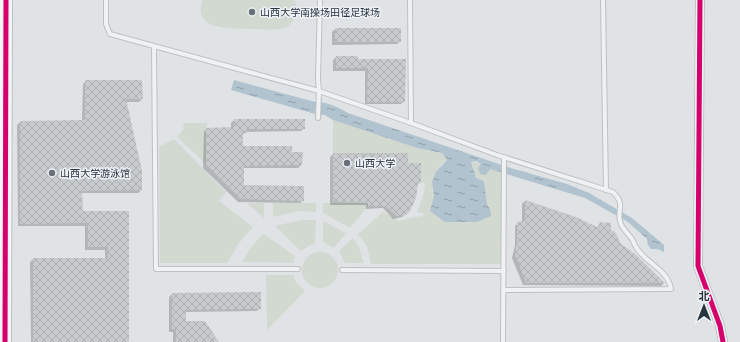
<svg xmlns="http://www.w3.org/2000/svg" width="740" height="342" viewBox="0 0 740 342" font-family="'Work Sans','Noto Sans SC',sans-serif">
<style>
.park{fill:#d2d9d1}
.water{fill:url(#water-ripples)}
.shadow{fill:#0003}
.building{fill:url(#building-cross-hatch)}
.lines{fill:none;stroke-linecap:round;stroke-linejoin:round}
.lane-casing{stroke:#bec1c3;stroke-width:6}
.street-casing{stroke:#bec1c3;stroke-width:10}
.primary-casing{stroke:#bcc0c3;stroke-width:14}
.lane{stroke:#eff1f2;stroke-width:4}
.street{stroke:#eff1f2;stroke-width:8}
.primary{stroke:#f4f5f5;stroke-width:12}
.cycleway-casing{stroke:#edf1f5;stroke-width:8}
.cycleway{stroke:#d6006c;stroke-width:5}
.poi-dot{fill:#687178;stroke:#edf1f5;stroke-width:1.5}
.labels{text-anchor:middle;stroke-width:3;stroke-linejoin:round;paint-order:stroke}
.poi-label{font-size:10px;fill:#28333d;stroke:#edf1f5;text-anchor:start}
</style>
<defs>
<pattern id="water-ripples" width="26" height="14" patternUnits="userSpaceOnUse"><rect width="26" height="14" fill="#b0c3cf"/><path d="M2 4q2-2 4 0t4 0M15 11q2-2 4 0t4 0" fill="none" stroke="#8f9fa9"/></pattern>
<pattern id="building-cross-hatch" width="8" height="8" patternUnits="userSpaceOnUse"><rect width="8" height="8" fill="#c8cbcd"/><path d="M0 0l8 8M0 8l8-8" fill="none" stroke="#acafb1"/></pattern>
</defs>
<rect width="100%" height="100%" fill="#e0e3e5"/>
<g class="park">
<path d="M203,0h91c6,9 1,24 -10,28 -10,3 -24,1 -34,1 -19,-1 -59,2 -47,-29z"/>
<path d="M333,120l84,28 25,5 5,7 -7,6 -8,24 2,6 -1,7 5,13 7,6h32l13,-13 -3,-5 -3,-23 -8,-3c-1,-6 -4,-10 -5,-16 7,-1 22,8 30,10l1,92h-131l-4,-17 -9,-13 25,-22 16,9 15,-4 9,-1 2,-2 -8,-2c4,-10 8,-18 8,-29h-4v-19l-13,-1v-10h-75z"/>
<path d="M184,123h23l-1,41 -29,-27 6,-8z"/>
<path d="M174,139l52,53 -7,9 34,26 -14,16 -12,20h-67l-1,-117 8,-3z"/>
<path d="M247,203h17v15z"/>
<path d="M273,203h43v9l-18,-1 -25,6z"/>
<path d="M323,203h45v3l-18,22 -27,-15z"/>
<path d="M301,220h15l-1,24 -5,1 -9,6 -26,-25z"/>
<path d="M323,221l23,12 -12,15 -11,-6z"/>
<path d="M264,234l31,22 -2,7 -51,-1c6,-11 12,-20 22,-28z"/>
<path d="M353,238l6,10 5,15h-19l-6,-12z"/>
<circle cx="320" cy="270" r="18"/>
<path d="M266,275h28l2,7 9,9 -38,39z"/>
</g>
<path class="water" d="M234,80l81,22c13,0 21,4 33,11l166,56 53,15 22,9 43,25 32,27v7l-6,-3h-7l-3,-4 -1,-6 -19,-17 -43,-24 -95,-29 -4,6 -6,-1 -2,-6 3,-4 -5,-3 -5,1c1,6 4,10 5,16l8,3 3,23 3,5 1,7 -14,6h-32l-15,-11 4,-15 -2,-14 4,-10 11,-12 -5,-7 -25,-5 -84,-28 -8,-5 -10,-1 -84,-24z"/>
<g class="shadow">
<path d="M335,29l65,12 -3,3 -65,1v-13z"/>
<path d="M336,57l21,3h48l-1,41 -3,3h-36v-33h-32v-11z"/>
<path d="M86,81l56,18 -3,3h-13l15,88 -3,3h-57l1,19h46v130h-97l-1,-80 3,-3h72v-9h-20v-24h-67l-1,-101 3,-3 62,-1 1,-37z"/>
<path d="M234,120l70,8 -3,3 -55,1 -4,3v12l49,6 10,12 -3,3h-55v18l60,14 -3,3 -62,-1 -35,-34 1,-36 3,-3 24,-1v-5z"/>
<path d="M333,154l74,10 13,18 -3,3 -12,29 -3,3 -9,2 -10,-11 -17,1v-4h-36v-48z"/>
<path d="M525,201l72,27 3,-5 10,7 9,14 16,11 29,28 -3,3 -138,-1 -11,-27 3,-13v-19l3,-3h4v-19z"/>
<path d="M172,294l88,14 -3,3 -72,1v10l32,20h-44v-10h-4v-35z"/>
</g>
<g class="building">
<rect x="335" y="28" width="66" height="14"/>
<path d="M336,56h22v3h48l-1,43h-38l1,-34h-32z"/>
<path d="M85,80h57l1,19h-17l16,72v19l-60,1 1,20h46v131h-96v-84h75v-11h-20v-24l-68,1v-103l65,-1z"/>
<path d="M234,119h71v10h-58v4h-4v13h49v6h11l-1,13 -58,1v19l60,1v15l-63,-2 -35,-35v-36l28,-1z"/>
<path d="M333,153h75v10h13v20h-3l-2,15 -6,13 -4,4 -10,1 -10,-10h-18v-3l-35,-1z"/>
<path d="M525,200l51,17 23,11 1,-6 11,1v7l3,1 3,4 3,8 15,11 30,29h-139l-11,-29 2,-13v-19l8,-1z"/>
<path d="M261,292v17l-75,1v11h19l14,21h-43v-13h-4v-36z"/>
</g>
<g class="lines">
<g class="lane-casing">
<g id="lane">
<path d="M106,0v24l4,10 209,57 -1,27"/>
<path d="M320,0l-2,79 1,12 92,32 86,32 116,37c13,13 4,17 7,29 1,7 8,12 12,18 2,3 3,8 6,11 10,14 30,20 33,39l-167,1"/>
<path d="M410,0l1,123"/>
<path d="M603,0l3,190"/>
<path d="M154,47l2,222h142"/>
<path d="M342,270l162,1"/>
<path d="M503,342l1,-185"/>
</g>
</g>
<g class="street-casing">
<path id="street" d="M700,0l-2,266 22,60 3,16"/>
</g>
<g class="primary-casing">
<path id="primary" d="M5,342l1,-342"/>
</g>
<use href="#lane" class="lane"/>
<use href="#street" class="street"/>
<use href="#primary" class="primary"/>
<g class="cycleway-casing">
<g id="cycleway">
<path d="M700,0l-2,266 22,60 3,16"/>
<path d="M5,342l1,-342"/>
</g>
</g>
<use href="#cycleway" class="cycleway"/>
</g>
<g class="poi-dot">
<circle cx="252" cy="12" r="4"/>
<circle cx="347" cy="163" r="4"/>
<circle cx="52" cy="173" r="4"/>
</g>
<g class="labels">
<g class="poi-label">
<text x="260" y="16">山西大学南操场田径足球场</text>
<text x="355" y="167">山西大学</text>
<text x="60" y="177">山西大学游泳馆</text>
</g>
</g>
<g transform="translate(704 306)" stroke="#edf1f5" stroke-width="3" paint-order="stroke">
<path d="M0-3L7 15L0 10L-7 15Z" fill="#28333d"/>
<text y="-6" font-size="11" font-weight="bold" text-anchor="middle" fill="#28333d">北</text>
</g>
</svg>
